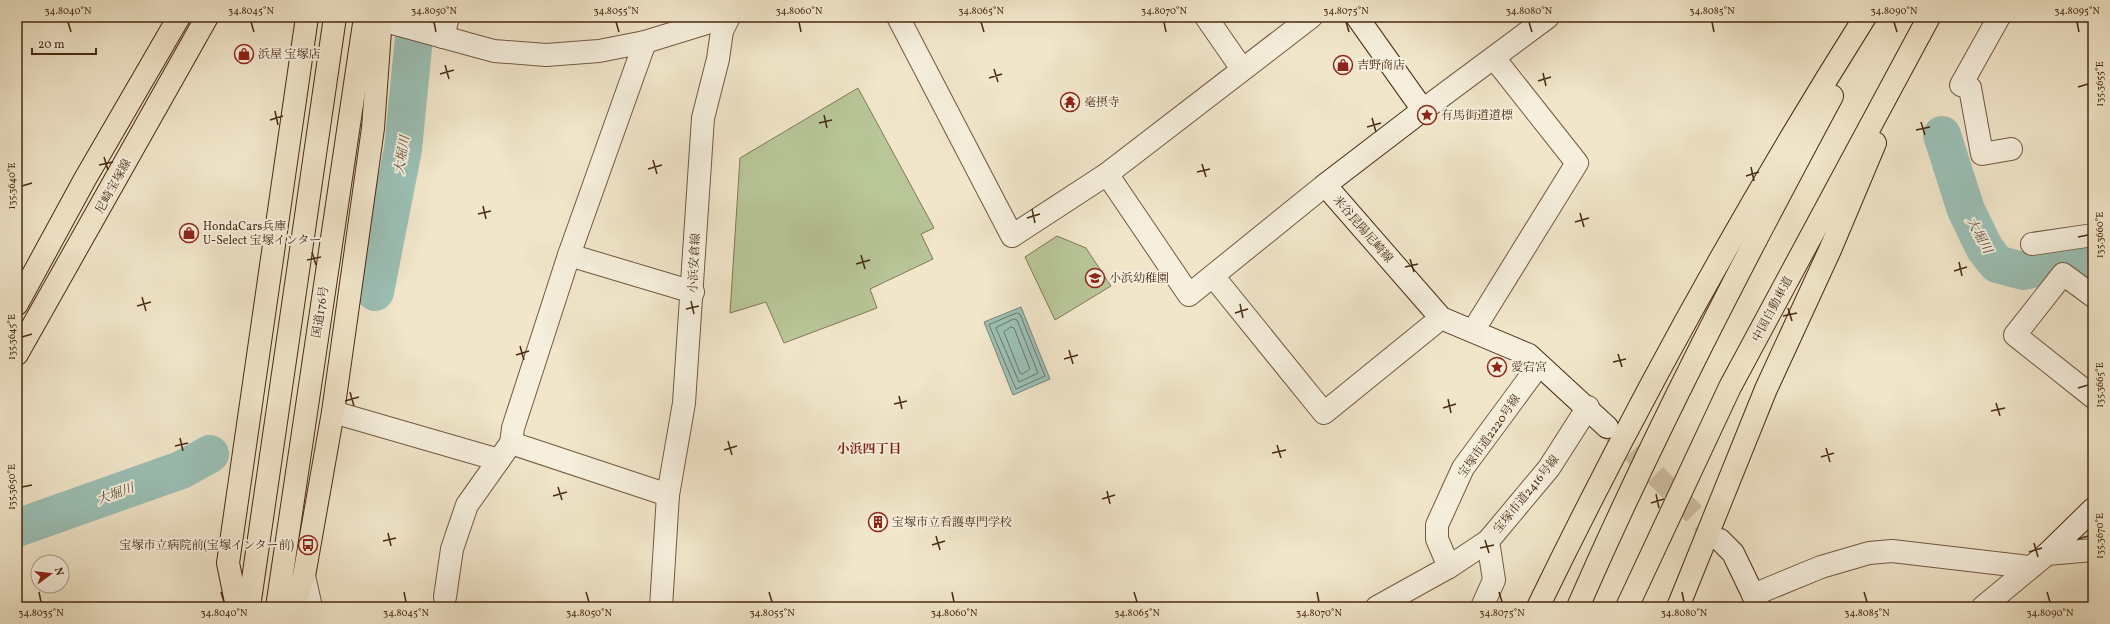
<svg xmlns="http://www.w3.org/2000/svg" width="2110" height="624" viewBox="0 0 2110 624" font-family="Vollkorn,'Noto Serif JP',serif">
<style>
.green{fill:#b8c698;stroke:#807854}
.water{fill:#9bc0b6;stroke:#7a8474}
.lines{fill:none;stroke-linecap:round;stroke-linejoin:round}
.shore{stroke:#727564;stroke-width:1}
.river{stroke:#9bc0b6;stroke-width:38}
.secondary-tunnel{stroke:#cfc0a5;stroke-width:22;stroke-dasharray:22 11;stroke-linecap:butt}
.street-casing{stroke:#72593f;stroke-width:24}
.secondary-casing{stroke:#482a11;stroke-width:24}
.primary-casing{stroke:#482a11;stroke-width:24}
.highway-casing{stroke:#482a11;stroke-width:24}
.street{stroke:#f6efdd;stroke-width:22}
.secondary{stroke:#f6efdd;stroke-width:22}
.primary{stroke:#f1e6ca;stroke-width:22}
.highway{stroke:#f1e6ca;stroke-width:22}
.ticks{fill:none;stroke:#482a11;stroke-width:1.5}
.labels{text-anchor:middle;stroke-width:4;stroke-linejoin:round;paint-order:stroke}
.poi-label{font-size:12px;fill:#482a11;stroke:#f6efdd;text-anchor:start}
.street-label{font-size:12px;fill:#482a11;stroke:#f6efdd}
.water-label{font-size:13px;font-style:italic;fill:#5d503a;stroke:#f6efdd}
.neighbourhood-label{font-size:13px;font-weight:bold;fill:#7a1f14;stroke:#f6efdd}
.neatline{fill:none;stroke:#482a11;stroke-width:1.5}
.ticks-label{font-size:10px;text-anchor:middle;fill:#482a11}
</style>
<rect width="100%" height="100%" fill="#f1e6ca"/>
<filter id="stains"><feTurbulence type="fractalNoise" baseFrequency=".005" numOctaves="4"/><feColorMatrix values="0 0 0 0 .2 0 0 0 0 .09 0 0 0 0 .02 0 0 0 .5 -.17"/></filter>
<radialGradient id="worn" r=".72"><stop offset=".6" stop-color="#630" stop-opacity="0"/><stop offset="1" stop-color="#630" stop-opacity=".3"/></radialGradient>
<g class="green">
<path d="M858,88l76,140 -13,6 12,25 -63,30 7,19 -93,35 -18,-41 -36,11 10,-155z"/>
<path d="M1057,236l29,12 25,38 -56,34 -30,-63z"/>
</g>
<path class="water" d="M1021,307l29,72 -37,16 -29,-73z"/>
<g class="lines">
<g class="shore">
<path d="M1017,313l3,1 25,62 -29,13 -27,-64z"/>
<path d="M1014,319l3,1 21,53 -19,9 -23,-54z"/>
<path d="M1011,327l3,1 16,41 -7,5 -3,-1 -16,-41z"/>
</g>
<g class="river">
<path d="M1942,135l24,75 19,39 12,15 26,7 70,-14"/>
<path d="M375,292l28,-143 13,-132"/>
<path d="M17,528l164,-58 29,-16"/>
</g>
<path class="secondary-tunnel" d="M1609,428l111,112"/>
<g class="street-casing">
<g id="street">
<path d="M898,17l114,219 95,-62 204,-157"/>
<path d="M1206,17l36,52"/>
<path d="M1999,17l-38,68 9,3 12,66 29,-5"/>
<path d="M381,20l113,31 52,4 53,-4 46,-9 81,-25"/>
<path d="M443,37l5,-20"/>
<path d="M1423,110l125,-93"/>
<path d="M1107,174l82,121 136,-110"/>
<path d="M2032,244l61,-9"/>
<path d="M569,255l124,37"/>
<path d="M1213,276l111,137 117,-95"/>
<path d="M2093,296l-30,-22 -48,61 78,62"/>
<path d="M1473,331l104,-168 -83,-105"/>
<path d="M333,412l166,48"/>
<path d="M511,443l157,52"/>
<path d="M1449,567l39,-26"/>
<path d="M304,576l7,31"/>
<path d="M1753,595l68,-28 48,-14 23,-2 137,16"/>
<path d="M445,597l7,-48 15,-44 44,-62 2,-15 56,-173 76,-213"/>
<path d="M661,607l7,-112 16,-92 19,-285 15,-59 4,-28 7,-14"/>
<path d="M1377,607l72,-40 -12,-28v-14l26,-57 76,-103"/>
<path d="M1482,607l12,-27 -6,-39 61,-73 39,-61"/>
<path d="M1983,607l64,-53 46,-4"/>
</g>
</g>
<g class="secondary-casing">
<g id="secondary">
<path d="M1357,17l66,93 -98,75 116,133 88,37 78,72"/>
<path d="M1720,540l13,13 26,54"/>
<path d="M2047,554l46,-45"/>
</g>
</g>
<g class="primary-casing">
<g id="primary">
<path d="M17,304l68,-125 94,-162"/>
<path d="M17,354l190,-337"/>
</g>
</g>
<g class="highway-casing">
<g id="highway">
<path d="M237,607l-9,-44 79,-546"/>
<path d="M249,607l86,-590"/>
<path d="M277,607l88,-590"/>
<path d="M293,607l11,-31 29,-164 40,-284 8,-111"/>
<path d="M1538,607c98,-202 207,-400 327,-590"/>
<path d="M1578,607c76,-174 164,-343 254,-511"/>
<path d="M1627,607l103,-220 199,-370"/>
<path d="M1678,607l88,-218 64,-139 45,-107"/>
</g>
</g>
<use href="#street" class="street"/>
<use href="#secondary" class="secondary"/>
<use href="#primary" class="primary"/>
<use href="#highway" class="highway"/>
</g>
<path class="ticks" d="M68,22l3,10M251,22l3,10M434,22l2,10M616,22l3,10M799,22l2,10M981,22l3,10M1164,22l2,10M1346,22l3,10M1529,22l3,10M1712,22l2,10M1894,22l3,10M2077,22l2,10M445,65l4,14M994,69l4,13M1543,73l3,13M440,74l14,-4M989,78l13,-4M1538,81l13,-4M2078,87l10,-3M275,111l3,14M824,115l3,13M1372,118l4,14M270,120l13,-4M1921,122l4,13M819,123l13,-3M1367,127l14,-4M1916,130l14,-3M104,157l4,13M653,160l4,14M1202,164l4,13M99,165l14,-3M1751,167l3,14M648,169l14,-4M1197,172l13,-3M1746,176l13,-4M22,186l10,-3M483,206l3,13M1032,209l3,14M1580,213l4,14M478,214l13,-3M1027,218l13,-4M1575,222l14,-4M2078,237l10,-2M312,252l4,13M861,255l4,14M1410,259l4,13M307,260l14,-3M1959,262l3,14M856,264l14,-4M1405,267l13,-3M1954,271l13,-4M142,297l4,14M691,301l3,13M1240,304l3,14M137,306l14,-4M1788,308l4,13M686,309l13,-3M1235,313l13,-4M1783,316l14,-3M22,337l10,-3M520,346l4,14M1069,350l4,14M1618,354l4,13M516,355l13,-4M1064,359l14,-4M1613,362l13,-3M2078,388l10,-3M350,392l4,14M899,396l3,13M1448,399l3,14M345,401l14,-4M1996,403l4,13M894,404l13,-3M1443,408l13,-4M1991,411l14,-3M180,438l3,13M728,441l4,14M1277,445l4,13M175,446l13,-3M1826,448l4,14M724,450l13,-4M1272,453l14,-3M1821,457l13,-4M22,487l10,-2M558,487l4,13M1107,491l3,13M1656,494l3,14M553,496l14,-4M1102,499l13,-4M1651,503l13,-4M388,533l3,13M936,536l4,14M2078,539l10,-3M1485,540l4,13M383,541l13,-3M2034,543l4,14M932,545l13,-4M1480,548l14,-3M2029,552l13,-4M39,592l2,10M221,592l3,10M404,592l2,10M586,592l3,10M769,592l3,10M952,592l2,10M1134,592l3,10M1317,592l2,10M1499,592l3,10M1682,592l2,10M1864,592l3,10M2047,592l3,10"/>
<defs>
<g id="shop-ring" transform="scale(1)"><circle r="9.5" fill="#f6efdd" stroke="#8f2418" stroke-width="1.5"/><path d="M-5-2.5h2.3a2.7 3.5 0 0 1 5.4 0H5L5.5 6h-11ZM-1.5-2.5h3a1.5 2.3 0 0 0-3 0Z" fill="#8f2418"/></g>
<g id="temple-ring" transform="scale(1)"><circle r="9.5" fill="#f6efdd" stroke="#8f2418" stroke-width="1.5"/><path d="M0-6L5-2H3V0L6.5 2.5H4V6H1.5V3h-3V6H-4V2.5H-6.5L-3 0V-2H-5Z" fill="#8f2418"/></g>
<g id="sight-ring" transform="scale(1)"><circle r="9.5" fill="#f6efdd" stroke="#8f2418" stroke-width="1.5"/><path d="M0-6L1.8-2.2L6-1.7L2.9 1.2L3.7 5.4L0 3.3L-3.7 5.4L-2.9 1.2L-6-1.7L-1.8-2.2Z" fill="#8f2418"/></g>
<g id="school-ring" transform="scale(1)"><circle r="9.5" fill="#f6efdd" stroke="#8f2418" stroke-width="1.5"/><path d="M0-5L7-2L0 1L-7-2ZM-4 1L0 2.5L4 1V4Q0 6-4 4Z" fill="#8f2418"/></g>
<g id="building-ring" transform="scale(1)"><circle r="9.5" fill="#f6efdd" stroke="#8f2418" stroke-width="1.5"/><path d="M-4-6H4V6H1V3H-1V6H-4ZM-2.5-4.3h1.7v1.8h-1.7ZM.8-4.3h1.7v1.8H.8ZM-2.5-1h1.7V.8h-1.7ZM.8-1h1.7V.8H.8Z" fill="#8f2418"/></g>
<g id="bus-ring" transform="scale(1)"><circle r="9.5" fill="#f6efdd" stroke="#8f2418" stroke-width="1.5"/><path d="M-5-6H5V4H4V6H2V4H-2V6H-4V4H-5ZM-3.5-4V0h7V-4ZM-3.5 1.2v1.5H-2V1.2ZM2 1.2v1.5H3.5V1.2Z" fill="#8f2418"/></g>
</defs>
<g fill-rule="evenodd">
<use href="#shop-ring" x="244" y="54"/>
<use href="#shop-ring" x="1343" y="65"/>
<use href="#temple-ring" x="1070" y="102"/>
<use href="#sight-ring" x="1427" y="115"/>
<use href="#shop-ring" x="189" y="233"/>
<use href="#school-ring" x="1095" y="278"/>
<use href="#sight-ring" x="1497" y="367"/>
<use href="#building-ring" x="878" y="522"/>
<use href="#bus-ring" x="308" y="545"/>
</g>
<g class="labels">
<g class="poi-label">
<text x="258" y="58">浜屋 宝塚店</text>
<text x="1357" y="69">吉野商店</text>
<text x="1084" y="106">毫摂寺</text>
<text x="1441" y="119">有馬街道道標</text>
<text x="203" y="230">HondaCars兵庫<tspan x="203" dy="14">U-Select 宝塚インター</tspan></text>
<text x="1109" y="282">小浜幼稚園</text>
<text x="1511" y="371">愛宕宮</text>
<text x="892" y="526">宝塚市立看護専門学校</text>
<text x="294" y="549" text-anchor="end">宝塚市立病院前(宝塚インター前)</text>
</g>
<g class="street-label">
<text transform="translate(113 186) rotate(-61)" y="4">尼崎宝塚線</text>
<text transform="translate(1363 229) rotate(49)" y="4">米谷昆陽尼崎線</text>
<text transform="translate(694 263) rotate(-87)" y="4">小浜安倉線</text>
<text transform="translate(1772 309) rotate(-62)" y="4">中国自動車道</text>
<text transform="translate(320 312) rotate(-81)" y="4">国道176号</text>
<text transform="translate(1489 436) rotate(-55)" y="4">宝塚市道2220号線</text>
<text transform="translate(1526 494) rotate(-51)" y="4">宝塚市道2416号線</text>
</g>
<g class="water-label">
<text transform="translate(401 155) rotate(-81)" y="5">大堀川</text>
<text transform="translate(1980 235) rotate(61)" y="5">大堀川</text>
<text transform="translate(115 493) rotate(-20)" y="5">大堀川</text>
</g>
<g class="neighbourhood-label">
<text x="869" y="453">小浜四丁目</text>
</g>
</g>
<rect width="2110" height="624" fill="none" stroke="#f1e6ca" stroke-width="44"/>
<g transform="translate(50 574) rotate(75)"><circle r="19" fill="#f6efdd" stroke="#b0a08b"/>
<path d="M0-3L7 15L0 10L-7 15Z" fill="#8f2418"/>
<text y="-6" font-size="11" font-weight="bold" text-anchor="middle" fill="#482a11">N</text>
</g>
<path d="M32 48v6h64v-6" fill="none" stroke="#482a11" stroke-width="2"/>
<text x="38" y="48" font-size="12" fill="#482a11" stroke="#f6efdd" stroke-width="3" paint-order="stroke">20 m</text>
<rect x="22" y="22" width="2066" height="580" class="neatline"/>
<g class="ticks-label">
<text x="68" y="14">34.8040°N</text>
<text x="251" y="14">34.8045°N</text>
<text x="434" y="14">34.8050°N</text>
<text x="616" y="14">34.8055°N</text>
<text x="799" y="14">34.8060°N</text>
<text x="981" y="14">34.8065°N</text>
<text x="1164" y="14">34.8070°N</text>
<text x="1346" y="14">34.8075°N</text>
<text x="1529" y="14">34.8080°N</text>
<text x="1712" y="14">34.8085°N</text>
<text x="1894" y="14">34.8090°N</text>
<text x="2077" y="14">34.8095°N</text>
<text transform="translate(2099 84) rotate(-90)" y="4">135.3655°E</text>
<text transform="translate(11 186) rotate(-90)" y="4">135.3640°E</text>
<text transform="translate(2099 235) rotate(-90)" y="4">135.3660°E</text>
<text transform="translate(11 337) rotate(-90)" y="4">135.3645°E</text>
<text transform="translate(2099 385) rotate(-90)" y="4">135.3665°E</text>
<text transform="translate(11 487) rotate(-90)" y="4">135.3650°E</text>
<text transform="translate(2099 536) rotate(-90)" y="4">135.3670°E</text>
<text x="41" y="616">34.8035°N</text>
<text x="224" y="616">34.8040°N</text>
<text x="406" y="616">34.8045°N</text>
<text x="589" y="616">34.8050°N</text>
<text x="772" y="616">34.8055°N</text>
<text x="954" y="616">34.8060°N</text>
<text x="1137" y="616">34.8065°N</text>
<text x="1319" y="616">34.8070°N</text>
<text x="1502" y="616">34.8075°N</text>
<text x="1684" y="616">34.8080°N</text>
<text x="1867" y="616">34.8085°N</text>
<text x="2050" y="616">34.8090°N</text>
</g>
<rect width="100%" height="100%" filter="url(#stains)"/>
<rect width="100%" height="100%" fill="url(#worn)"/>
</svg>
